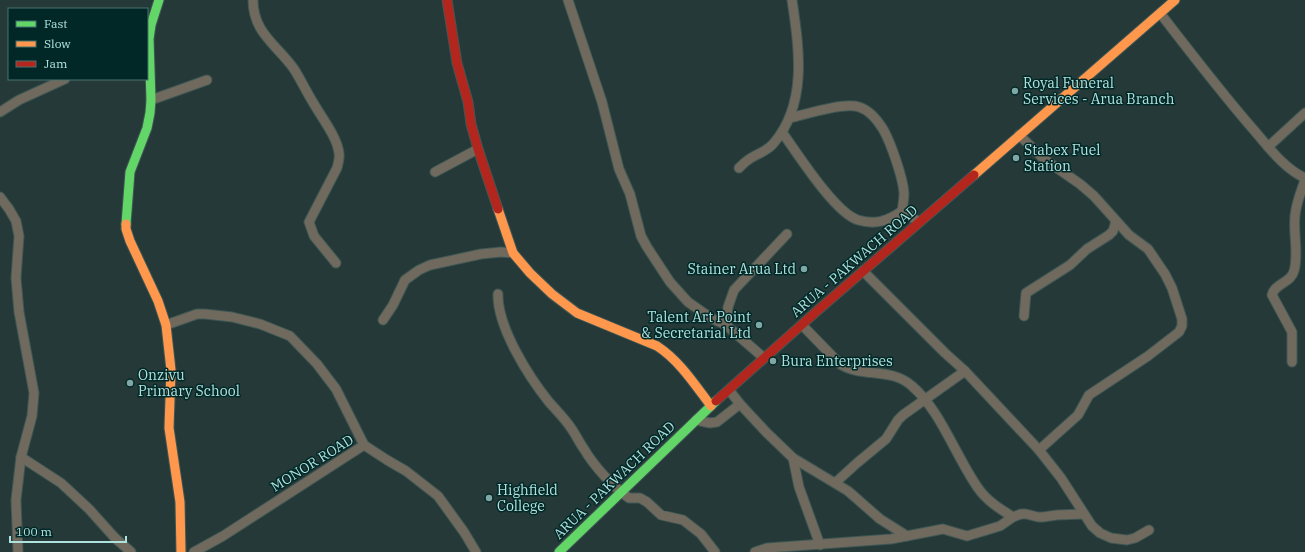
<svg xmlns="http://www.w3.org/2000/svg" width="1305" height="552" viewBox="0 0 1305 552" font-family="'IBM Plex Serif',serif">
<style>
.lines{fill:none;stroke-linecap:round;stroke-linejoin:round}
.street-casing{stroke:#3f5754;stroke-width:11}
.fast-casing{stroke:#3f5754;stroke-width:11}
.slow-casing{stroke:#3f5754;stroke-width:11}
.jam-casing{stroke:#3f5754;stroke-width:11}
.street{stroke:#706a5e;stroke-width:9}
.fast{stroke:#63d668;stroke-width:9}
.slow{stroke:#ff974d;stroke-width:9}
.jam{stroke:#b3261e;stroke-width:9}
.poi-dot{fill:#7fa7a5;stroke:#012827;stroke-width:1.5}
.labels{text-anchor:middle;stroke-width:3;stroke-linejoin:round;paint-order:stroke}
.poi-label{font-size:14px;fill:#afe2df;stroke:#012827;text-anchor:start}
.street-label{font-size:14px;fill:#afe2df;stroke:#012827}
</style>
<rect width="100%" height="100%" fill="#253a38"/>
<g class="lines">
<g class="street-casing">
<g id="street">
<path d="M253,0c0,33 24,45 41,69 7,11 13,24 20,35 8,14 23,33 25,49 1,5 -1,11 -2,15l-28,54 5,14 22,27"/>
<path d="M568,0l34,102 17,67 11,25 11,42 6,11 23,35 18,20 23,16 15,7 38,33"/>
<path d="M1160,13c30,39 60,78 92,115 16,18 31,40 53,50"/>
<path d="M151,100l56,-20"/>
<path d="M0,112l19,-12 46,-21"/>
<path d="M790,118c17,-4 54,-16 69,-11 10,3 19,14 24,22 8,14 20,49 21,64 0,6 -1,12 -2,18"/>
<path d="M782,132c15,21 53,81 76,88 18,5 30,1 44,-9l17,11"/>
<path d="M1019,135l25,24 36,25 14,12 35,39 19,14 17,25 7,14 10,31v7l-3,6 -31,24 -59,39 -11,20 -39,35"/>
<path d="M1268,147l37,-34"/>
<path d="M739,168c3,-3 6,-6 9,-8 8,-6 18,-8 25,-16 35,-40 26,-96 19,-144"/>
<path d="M435,172l43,-23"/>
<path d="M0,197l9,12 7,12 3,15 -3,42 3,34 15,81 -2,23 -11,41 -5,43 2,52"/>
<path d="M863,271l82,82 20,18 74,79 22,28 31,48 8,7 11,5 16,2 8,-2 14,-8"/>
<path d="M498,294c-1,33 31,83 51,108 8,9 16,17 22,26 5,7 8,14 13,21 10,17 28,37 45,49h11l7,4 14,13 22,5 18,14 14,18"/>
<path d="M1024,316l2,-23 44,-28 17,-16 22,-14 4,-4 3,-10"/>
<path d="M383,320l10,-15 12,-25 14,-10 11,-5 51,-11 20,-2 12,1"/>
<path d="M166,325l31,-11h8l27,3 28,7 30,12 27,28 19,25 28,56"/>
<path d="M726,325l2,-18 6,-17 53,-56"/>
<path d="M802,325l38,39c22,14 51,3 72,22 29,25 44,71 66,102 9,13 22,21 35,29"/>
<path d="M1292,362v-30l-20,-37c3,-12 19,-12 22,-24 5,-17 -1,-38 1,-55 1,-13 6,-24 10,-36"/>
<path d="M729,390l11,14 26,28 27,26 55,33 32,28 27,17"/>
<path d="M696,420l14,3 7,-1 23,-18"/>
<path d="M21,457l40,26 28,26 26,29 16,14"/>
<path d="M793,458l6,29 21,58"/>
<path d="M835,483l22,-20 29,-24 12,-19 5,-5 62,-44"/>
<path d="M194,552l29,-16 141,-91 23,15 19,11 32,25 26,36 12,20"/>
<path d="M755,552l12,-4 124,-9 52,-10 24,7 33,-10 13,-9 8,-3h5l12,3h5l14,-2 27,-1"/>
</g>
</g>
<g class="fast-casing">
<g id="fast">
<path d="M126,224l4,-52 17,-44 3,-15 1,-13 -2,-61 2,-14 8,-25"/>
<path d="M559,552l157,-151"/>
</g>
</g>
<g class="slow-casing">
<g id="slow">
<path d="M974,175l201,-175"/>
<path d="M498,209l15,44 17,20 22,21 25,19 80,33c23,15 38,39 54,60"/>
<path d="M126,224v5l4,12 28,60 8,24 5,45 -2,58 11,74 1,50"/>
</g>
</g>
<g class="jam-casing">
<g id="jam">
<path d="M447,0l10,63 11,39 3,22 7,25 20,60"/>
<path d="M716,401l101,-90 157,-136"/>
</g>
</g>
<use href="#street" class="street"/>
<use href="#fast" class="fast"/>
<use href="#slow" class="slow"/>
<use href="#jam" class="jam"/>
</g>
<g class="poi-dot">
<circle cx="1015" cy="91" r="4"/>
<circle cx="1016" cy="158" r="4"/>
<circle cx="804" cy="269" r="4"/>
<circle cx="759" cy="325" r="4"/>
<circle cx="773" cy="361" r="4"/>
<circle cx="130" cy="383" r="4"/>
<circle cx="489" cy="498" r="4"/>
</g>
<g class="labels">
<g class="poi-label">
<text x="1023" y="88">Royal Funeral<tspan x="1023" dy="16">Services - Arua Branch</tspan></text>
<text x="1024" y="155">Stabex Fuel<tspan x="1024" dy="16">Station</tspan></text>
<text x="796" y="274" text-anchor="end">Stainer Arua Ltd</text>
<text x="751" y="322" text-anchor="end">Talent Art Point<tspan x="751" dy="16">&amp; Secretarial Ltd</tspan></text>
<text x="781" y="366">Bura Enterprises</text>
<text x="138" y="380">Onzivu<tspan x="138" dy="16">Primary School</tspan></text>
<text x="497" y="495">Highfield<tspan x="497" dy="16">College</tspan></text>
</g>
<g class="street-label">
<text transform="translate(854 261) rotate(-41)" y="5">ARUA - PAKWACH ROAD</text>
<text transform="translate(312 463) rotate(-32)" y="5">MONOR ROAD</text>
<text transform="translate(614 480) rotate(-44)" y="5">ARUA - PAKWACH ROAD</text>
</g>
</g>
<rect x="8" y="8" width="140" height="72" fill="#012827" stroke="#477271"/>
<rect x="16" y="21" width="20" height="6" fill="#63d668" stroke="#477271"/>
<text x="44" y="28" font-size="12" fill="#afe2df">Fast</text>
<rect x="16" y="41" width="20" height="6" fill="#ff974d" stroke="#477271"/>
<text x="44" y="48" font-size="12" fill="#afe2df">Slow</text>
<rect x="16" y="61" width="20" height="6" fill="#b3261e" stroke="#477271"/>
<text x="44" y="68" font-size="12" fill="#afe2df">Jam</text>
<path d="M10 536v6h116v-6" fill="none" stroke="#afe2df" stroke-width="2"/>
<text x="16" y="536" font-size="12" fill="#afe2df" stroke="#012827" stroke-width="3" paint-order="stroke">100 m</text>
</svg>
